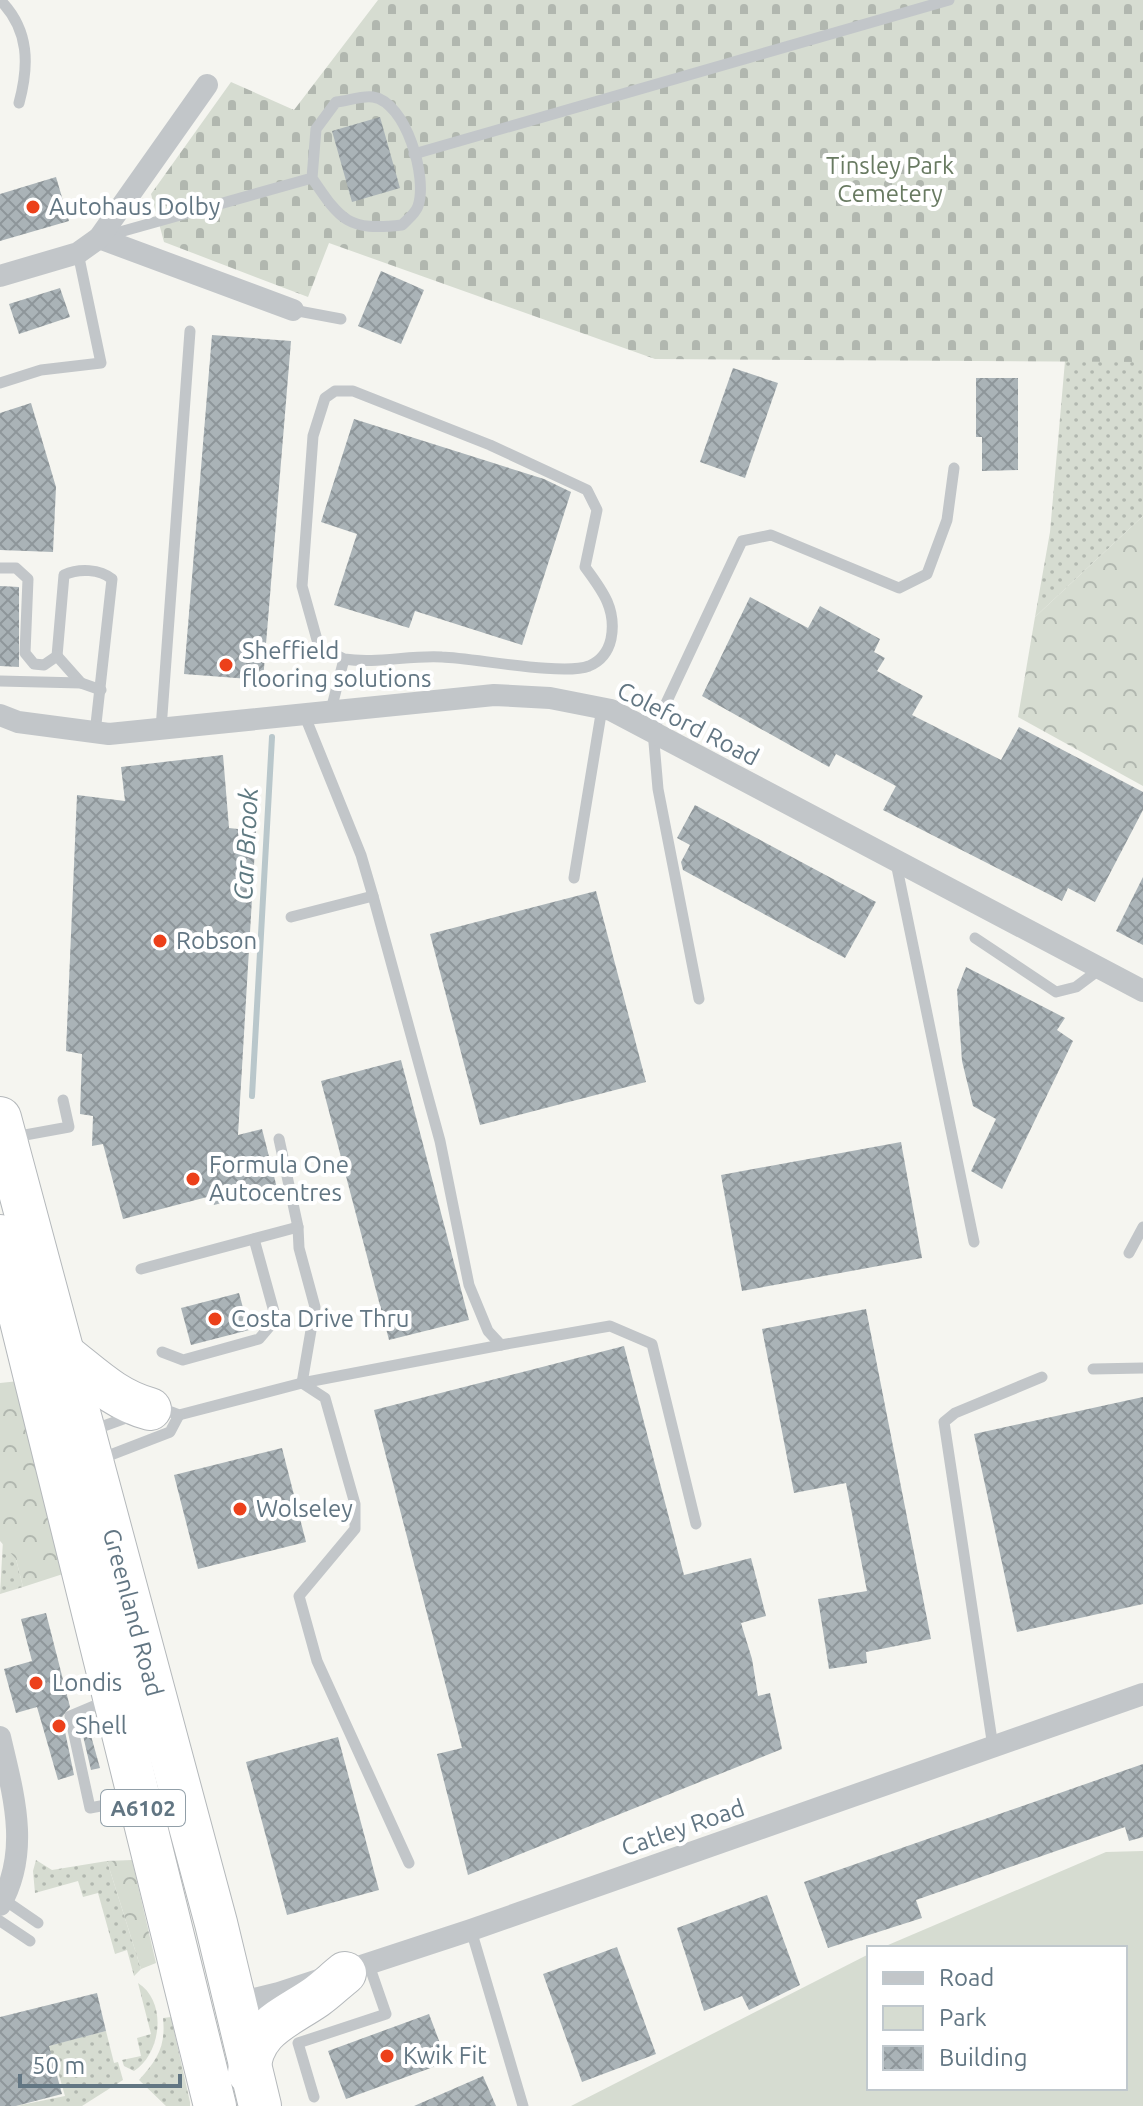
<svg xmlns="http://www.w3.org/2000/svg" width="1143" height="2106" viewBox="0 0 1143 2106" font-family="Ubuntu,sans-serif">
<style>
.grass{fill:url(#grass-dots)}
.forest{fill:url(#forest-crowns)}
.cemetery{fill:url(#cemetery-stones)}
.green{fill:#d6dcd1}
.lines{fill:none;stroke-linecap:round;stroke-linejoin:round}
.stream{stroke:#b9c7cb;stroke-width:6}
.building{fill:url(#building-cross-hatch)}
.highway-casing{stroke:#b4b8bb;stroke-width:44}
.lane{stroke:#c2c6c9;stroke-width:11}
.street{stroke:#c2c6c9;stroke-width:22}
.highway{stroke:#fff;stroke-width:42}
.poi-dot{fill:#ec401a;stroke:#fff;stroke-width:3}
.labels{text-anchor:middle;stroke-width:8;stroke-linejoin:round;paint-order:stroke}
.shield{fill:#fff;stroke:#919fa8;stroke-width:2}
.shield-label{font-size:22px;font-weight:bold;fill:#627683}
.park-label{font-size:24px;fill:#687a61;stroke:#fff}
.poi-label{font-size:24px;fill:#627683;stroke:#fff;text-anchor:start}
.street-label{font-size:24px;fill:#627683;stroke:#fff}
.water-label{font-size:26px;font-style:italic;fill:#5e7981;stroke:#fff}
</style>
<defs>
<pattern id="grass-dots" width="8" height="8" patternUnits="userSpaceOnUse" patternTransform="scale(2)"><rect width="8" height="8" fill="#d6dcd1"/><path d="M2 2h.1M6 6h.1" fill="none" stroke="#b1b7af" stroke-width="1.8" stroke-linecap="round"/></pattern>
<pattern id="forest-crowns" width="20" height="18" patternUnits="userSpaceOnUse" patternTransform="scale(2)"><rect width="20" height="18" fill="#d6dcd1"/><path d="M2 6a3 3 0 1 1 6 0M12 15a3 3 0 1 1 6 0" fill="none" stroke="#b1b7af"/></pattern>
<pattern id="cemetery-stones" width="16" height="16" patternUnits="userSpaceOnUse" patternTransform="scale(2)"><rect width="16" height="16" fill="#d6dcd1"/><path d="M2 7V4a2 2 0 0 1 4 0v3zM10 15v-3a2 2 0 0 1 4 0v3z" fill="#b1b7af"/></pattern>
<pattern id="building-cross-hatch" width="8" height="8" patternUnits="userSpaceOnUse" patternTransform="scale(2)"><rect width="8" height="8" fill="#aab3b7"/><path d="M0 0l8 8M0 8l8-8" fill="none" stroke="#8e969a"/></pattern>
</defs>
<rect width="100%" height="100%" fill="#f5f5f0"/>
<g class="grass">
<path d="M1065,361h78v155l-108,101 15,-85z"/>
<path d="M3,1540l13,19 7,28 -23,7z"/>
<path d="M36,1860l16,10 55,-9 34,108 -7,7 -7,-26 -12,4 -17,-61 -15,4 -5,-16 -43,12 -2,-22z"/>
<path d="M138,1983c30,19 23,71 -4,88l-10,-5 -2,-6 19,-4 -4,-18 14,-4z"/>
<path d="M171,2017l19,85v4h-24l-27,-26c18,-20 27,-33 24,-62z"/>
<path d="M106,2031l8,32 4,-1 5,18 -41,26h-66l49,-10 -10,-35 -25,6 -5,-15z"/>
</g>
<g class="forest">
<path d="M1143,516v270l-125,-69 17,-100z"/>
<path d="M19,1381l47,192 -43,14 -7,-28 -16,-18v-158z"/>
<path d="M132,1860l24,103 -15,6 -34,-108z"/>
</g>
<path class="cemetery" d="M378,0h765v362l-488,-3 -326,-116 -21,54 -144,-55 -13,-48 80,-112 63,28z"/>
<path class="green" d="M1143,1851v255h-572l298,-152v134h256v-140h-244l225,-96z"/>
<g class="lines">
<path class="stream" d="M252,1096l20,-359"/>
</g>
<g class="building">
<path d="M380,117l20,71 -48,14 -20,-71z"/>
<path d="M56,177l13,44 -69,20v-47z"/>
<path d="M381,271l43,19 -23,54 -43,-18z"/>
<path d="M60,288l10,29 -51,17 -10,-30z"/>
<path d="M212,335l79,6 -28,339 -79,-6z"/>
<path d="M733,368l45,15 -33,95 -45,-16z"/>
<path d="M976,378h42v92l-36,1v-34h-6z"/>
<path d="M31,403l25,84 -3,65 -53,-2v-137z"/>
<path d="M354,419l190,60 27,13 -49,153 -107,-34 -6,17 -75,-23 23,-71 -36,-12z"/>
<path d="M0,586l19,1v80l-19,-1z"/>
<path d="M750,597l58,31 12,-22 60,33 -6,13 11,6 -8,13 46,25 -11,19 89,45 18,-33 124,65v18l-48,92 -27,-14 -6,13 -179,-91 13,-24 -60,-32 -7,13 -127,-71z"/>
<path d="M223,755l6,73 27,3 -18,304 24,-6 15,59 -63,17 -3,-9 -88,23 -20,-75 -11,2 1,-30 -13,-2 2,-60 -16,-3 11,-256 48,6 -4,-34z"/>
<path d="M695,805l181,97 -31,56 -162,-88 -2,-8 9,-17 -13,-7z"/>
<path d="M1143,877v68l-27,-14z"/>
<path d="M596,891l50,191 -166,43 -50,-191z"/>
<path d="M966,967l99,51 -8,12 16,11 -71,148 -31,-18 25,-52 -23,-13 -11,-45 -5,-71z"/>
<path d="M401,1060l68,260 -80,20 -68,-259z"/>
<path d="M901,1142l21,116 -180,33 -21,-116z"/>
<path d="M239,1293l10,37 -58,15 -10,-37z"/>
<path d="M866,1309l65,330 -65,13 1,11 -38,6 -11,-70 49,-8 -21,-108 -52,10 -32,-164z"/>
<path d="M624,1346l60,229 67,-17 15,58 -25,7 11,36 6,37 12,-3 12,56 -314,126 -31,-121 25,-6 -88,-338z"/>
<path d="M1143,1397v207l-126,28 -43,-198z"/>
<path d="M282,1448l24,94 -108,27 -24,-94z"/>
<path d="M46,1613l24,94 -8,10 12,58 -16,5 -21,-73 -21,6 -12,-44 28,-8 -11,-42z"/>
<path d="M88,1725l12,43 -9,2 -10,-43z"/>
<path d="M338,1737l41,153 -92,25 -41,-153z"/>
<path d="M1143,1764v73l-14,4 -4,-14 -209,73 6,18 -94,30 -24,-66z"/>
<path d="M767,1895l33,90 -51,25 -7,-14 -38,15 -27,-83z"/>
<path d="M617,1947l39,107 -74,28 -39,-108z"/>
<path d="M97,1993l9,38 -57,15 13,48 -46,12h-16v-89z"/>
<path d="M429,2014l18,48 -101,37 -18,-48z"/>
<path d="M483,2076l13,30h-82z"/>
</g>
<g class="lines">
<g class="highway-casing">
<g id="highway">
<path id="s1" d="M0,1118l216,805 44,183"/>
<path d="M0,1236l215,870"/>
<path d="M66,1356c28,22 50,44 84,53"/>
<path d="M249,2073c2,-44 35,-54 67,-76 10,-7 19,-16 29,-24"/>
</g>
</g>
<g class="lane">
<path d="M0,0c30,30 29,66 19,103"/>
<path d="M414,154l535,-154"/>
<path d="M102,237l210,-59 4,-49 20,-27c11,-1 27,-7 37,-5 33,5 55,81 45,109 -2,7 -11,14 -16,19 -54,6 -61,-4 -90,-47"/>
<path d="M293,310l48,9"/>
<path d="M0,383l41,-13 60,-7 -23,-110"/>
<path d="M0,568h16l12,11 -3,74 9,11 10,1 13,-9 7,-81c15,-7 36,-6 48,4l-17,154"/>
<path d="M57,656l24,27"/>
<path d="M0,681l81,2 20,7"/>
<path d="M331,710l13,-51 -25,-12 -17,-61 11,-150 12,-38 10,-7h18l137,54 97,45 10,20 -12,57c17,23 32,42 26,72 -3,13 -10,22 -22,27 -26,10 -115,-8 -147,-9 -33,-2 -65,7 -98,2"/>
<path d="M304,714l57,141 12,41 67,245 29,144 19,46 13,14 109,-19 42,18 44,180"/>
<path d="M161,729l29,-398"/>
<path d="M896,863l78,379"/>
<path d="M574,878l28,-170"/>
<path d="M291,917l82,-21"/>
<path d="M975,938l81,54 20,-5 24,-18"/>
<path d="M699,999l-41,-210 -5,-58 89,-190 29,-6 128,53 28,-14 20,-54 7,-52"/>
<path d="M14,1137l55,-10 -6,-27"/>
<path d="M279,1139l19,88 1,21 16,59 -13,76 199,-38"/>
<path d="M1129,1253l14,-26"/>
<path d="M141,1269l157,-42"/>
<path d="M162,1352l21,8 76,-21 17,-20 -22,-80"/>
<path d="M1093,1369l50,-1"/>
<path d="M158,1407l21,8 123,-32 23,15 30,106v25l-56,67 18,65 92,202"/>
<path d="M90,1431l44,-16"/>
<path d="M100,1459l70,-27 9,-17"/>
<path d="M108,1700l-38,16 20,92 42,-8"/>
<path d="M993,1747l-49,-325 11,-9 87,-36"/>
<path d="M3,1899l35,24"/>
<path d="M0,1921l30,20"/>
<path d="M471,1930l52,176"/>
<path d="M314,2097l-16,-54 88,-29 -17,-49"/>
</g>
<g class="street">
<path d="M99,238l194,72"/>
<path d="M0,276l78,-23 21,-15 108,-153"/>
<path d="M0,715l18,7 91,12 385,-39 56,3 61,12 532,281"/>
<path d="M0,1737c13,56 31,114 0,168"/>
<path d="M237,2003l42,-10 192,-63 672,-236"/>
</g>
<use href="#highway" class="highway"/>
</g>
<g class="poi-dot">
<circle cx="33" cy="207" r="8"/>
<circle cx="226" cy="665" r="8"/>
<circle cx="160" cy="941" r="8"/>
<circle cx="193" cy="1179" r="8"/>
<circle cx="215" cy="1319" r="8"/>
<circle cx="240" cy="1509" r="8"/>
<circle cx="36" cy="1683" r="8"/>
<circle cx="59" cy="1726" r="8"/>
<circle cx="387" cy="2056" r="8"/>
</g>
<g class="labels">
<rect class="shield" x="101" y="1790" width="84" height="36" rx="6"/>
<g class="shield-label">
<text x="143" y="1816">A6102</text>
</g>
<g class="park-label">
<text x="890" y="174">Tinsley Park<tspan x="890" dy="28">Cemetery</tspan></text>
</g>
<g class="poi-label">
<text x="49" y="215">Autohaus Dolby</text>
<text x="242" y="659">Sheffield<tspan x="242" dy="28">flooring solutions</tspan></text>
<text x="176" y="949">Robson</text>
<text x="209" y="1173">Formula One<tspan x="209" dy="28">Autocentres</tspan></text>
<text x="231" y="1327">Costa Drive Thru</text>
<text x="256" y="1517">Wolseley</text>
<text x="52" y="1691">Londis</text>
<text x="75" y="1734">Shell</text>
<text x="403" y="2064">Kwik Fit</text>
</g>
<g class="street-label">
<text transform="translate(688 724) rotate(27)" y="8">Coleford Road</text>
<text dy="8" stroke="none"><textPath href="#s1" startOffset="512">Greenland Road</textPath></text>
<text transform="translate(683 1828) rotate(-19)" y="8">Catley Road</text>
</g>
<g class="water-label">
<text transform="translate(246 844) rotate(-87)" y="9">Car Brook</text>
</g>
</g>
<rect x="867" y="1946" width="260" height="144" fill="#ffffff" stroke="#c0c8cd" stroke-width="2"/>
<rect x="883" y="1972" width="40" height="12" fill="#c2c6c9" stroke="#c0c8cd" stroke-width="2"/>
<text x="939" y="1986" font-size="24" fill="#627683">Road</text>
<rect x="883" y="2006" width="40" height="24" fill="#d6dcd1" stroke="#c0c8cd" stroke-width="2"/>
<text x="939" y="2026" font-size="24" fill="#627683">Park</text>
<rect x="883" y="2046" width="40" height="24" fill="url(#building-cross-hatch)" stroke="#c0c8cd" stroke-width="2"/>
<text x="939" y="2066" font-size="24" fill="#627683">Building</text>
<path d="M20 2074v12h160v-12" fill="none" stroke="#627683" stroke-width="4"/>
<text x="32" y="2074" font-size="24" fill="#627683" stroke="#ffffff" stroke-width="6" paint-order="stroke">50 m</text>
</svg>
